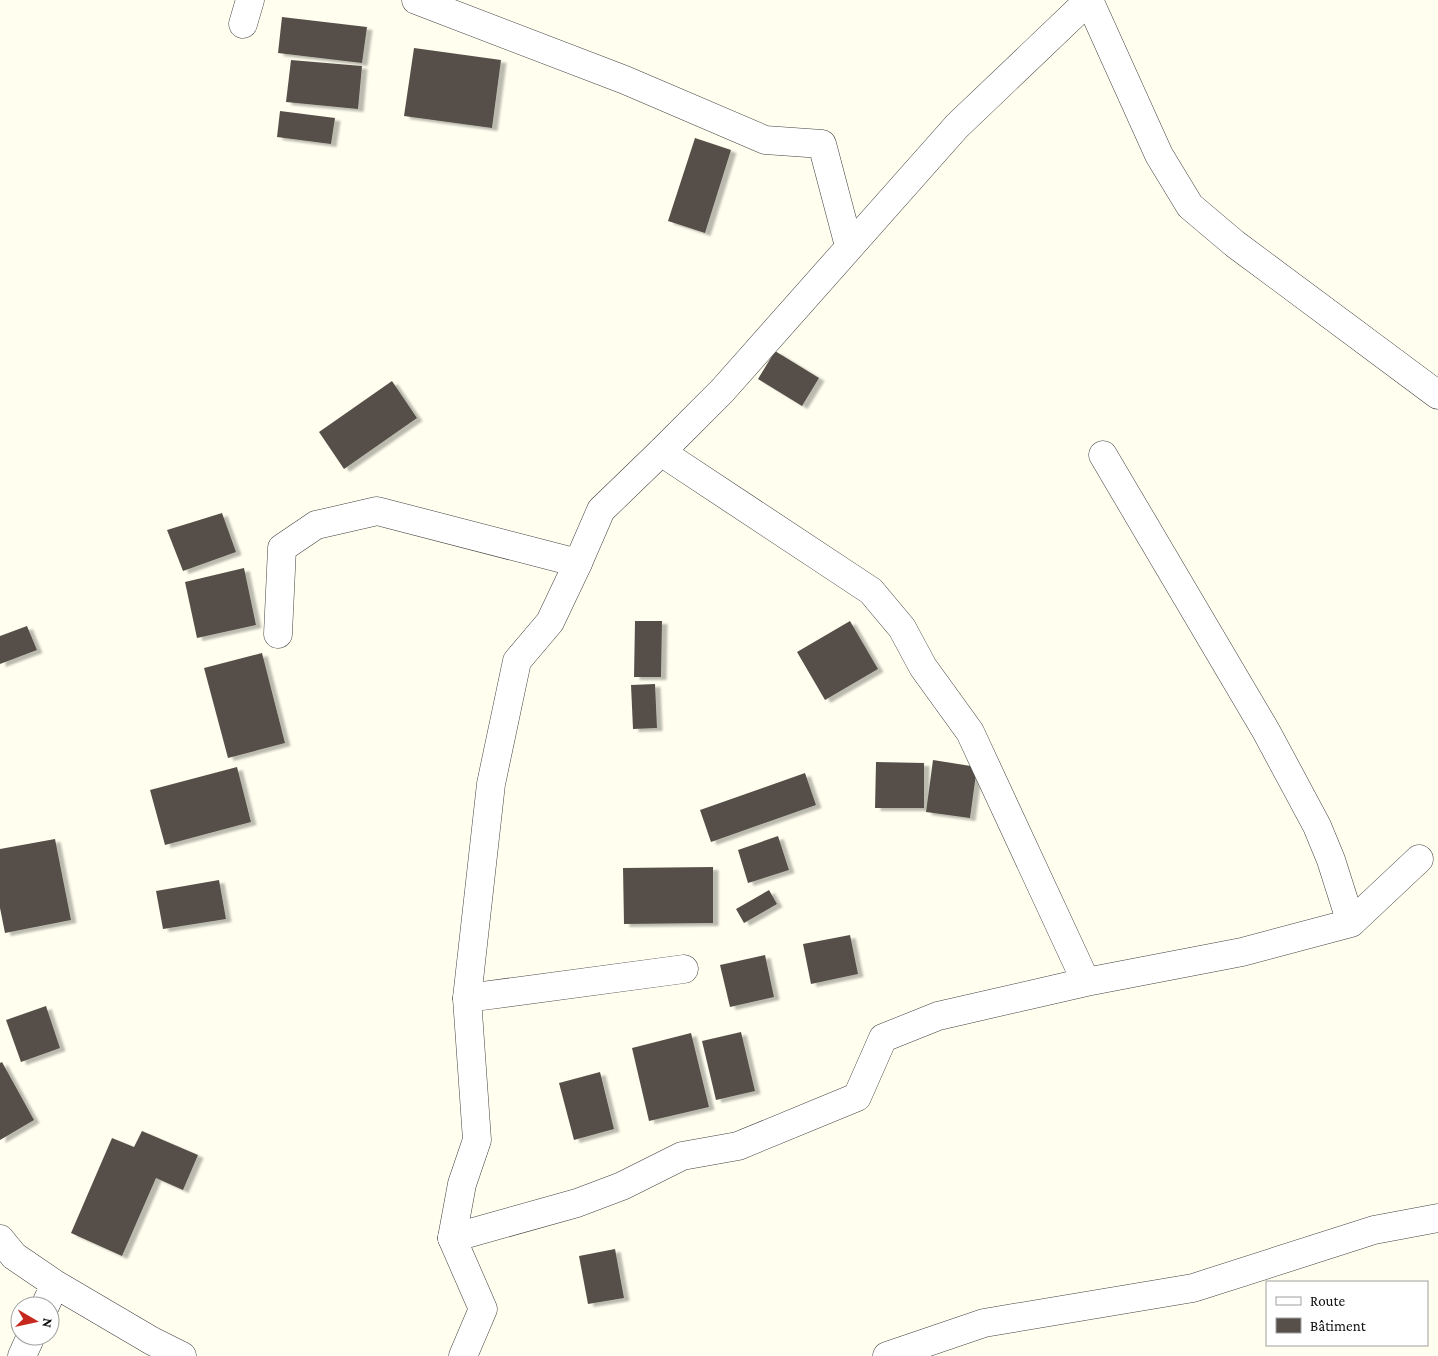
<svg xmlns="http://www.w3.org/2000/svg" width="1438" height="1356" font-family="'Crimson Pro',serif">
	<defs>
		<filter id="shadow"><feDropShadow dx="5.5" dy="3" stdDeviation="1" flood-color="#0004"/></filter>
	</defs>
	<rect width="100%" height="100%" fill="#fffeef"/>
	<!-- building -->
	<path fill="#57504a" filter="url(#shadow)" d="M282,17l85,10 -5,36 -84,-10z
		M414,48l87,12 -9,68 -88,-12z
		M291,60l71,6 -4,43 -72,-7z
		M280,111l55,7 -4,26 -54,-7z
		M695,138l36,12 -26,83 -37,-12z
		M775,351l44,27 -17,28 -44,-27z
		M392,381l25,37 -73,51 -25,-37z
		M222,513l14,39 -53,19 -16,-41z
		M244,568l12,57 -59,13 -12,-56z
		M635,621h27l-1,56h-27z
		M850,621l28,48 -53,31 -28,-48z
		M27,626l10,24 -37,14v-28z
		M262,653l23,90 -57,15 -24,-90z
		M655,684l2,44 -24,1 -2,-44z
		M933,760l44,7 -7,51 -44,-6z
		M876,762l48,1v45h-49z
		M237,767l14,55 -86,23 -15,-55z
		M805,773l11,32 -105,37 -11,-32z
		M778,836l11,34 -41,13 -10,-33z
		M55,839l16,81 -66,13 -5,-25v-59z
		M713,867v56l-89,1 -1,-56z
		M219,880l7,39 -63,10 -7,-38z
		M769,890l8,14 -33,19 -8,-14z
		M850,935l8,39 -47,10 -8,-40z
		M765,955l9,42 -44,10 -10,-42z
		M46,1006l14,42 -39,14 -15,-42z
		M741,1032l14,59 -39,9 -14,-59z
		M691,1033l18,74 -60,14 -17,-73z
		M2,1062l32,58 -34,20v-77z
		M600,1072l14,57 -40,11 -15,-57z
		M142,1131l56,24 -15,35 -27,-12 -34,78 -51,-23 41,-95 22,9z
		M615,1249l9,49 -36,6 -9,-48z"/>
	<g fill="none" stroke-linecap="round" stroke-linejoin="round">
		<!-- minor casing -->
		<g stroke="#414141" stroke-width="29">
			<path id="minor" d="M416,0l209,80 140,60 57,4 27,102
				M1089,0l70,155 31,51 45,38 203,151
				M243,24l7,-24
				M661,452l210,139 31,37 21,39 47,65 116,250
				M1103,455l163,276 51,95 14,34 20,63
				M278,634l4,-86 34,-23 61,-14 201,52
				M467,998l217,-29
				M452,1238l125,-35 45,-17 60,-30 56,-10 119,-49 26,-59 55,-22 148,-34 156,-30 109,-29 68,-64
				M0,1239l14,17 41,28 97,57 30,15
				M45,1306l10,-22
				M22,1356l9,-20
				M887,1356l97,-33 209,-35 181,-58 64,-12"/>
		</g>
		<!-- tertiary casing -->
		<g stroke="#414141" stroke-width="29">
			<path id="tertiary" d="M463,1356l20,-47 -31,-71 10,-54 15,-44 -10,-142 24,-214 26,-123 33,-39 28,-59 23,-53 60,-58 61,-61 235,-265 132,-126"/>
		</g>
		<!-- minor -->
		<use href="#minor" stroke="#fff" stroke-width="28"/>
		<!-- tertiary -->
		<use href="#tertiary" stroke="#fff" stroke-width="28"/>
	</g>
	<!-- legend -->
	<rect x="1266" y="1281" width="162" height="65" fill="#ffffff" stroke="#9f9f9f"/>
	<rect x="1276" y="1297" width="25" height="8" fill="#ffffff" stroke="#9f9f9f"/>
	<text x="1310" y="1306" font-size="15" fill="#0e0e0e">Route</text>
	<rect x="1276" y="1318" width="25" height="15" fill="#57504a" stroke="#9f9f9f"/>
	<text x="1310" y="1331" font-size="15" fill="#0e0e0e">Bâtiment</text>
	<!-- north arrow -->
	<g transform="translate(35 1321) rotate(99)"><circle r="24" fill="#ffffff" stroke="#9f9f9f"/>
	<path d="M0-4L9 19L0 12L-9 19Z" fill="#c7281d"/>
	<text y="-8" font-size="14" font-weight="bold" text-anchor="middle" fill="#0e0e0e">N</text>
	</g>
</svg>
